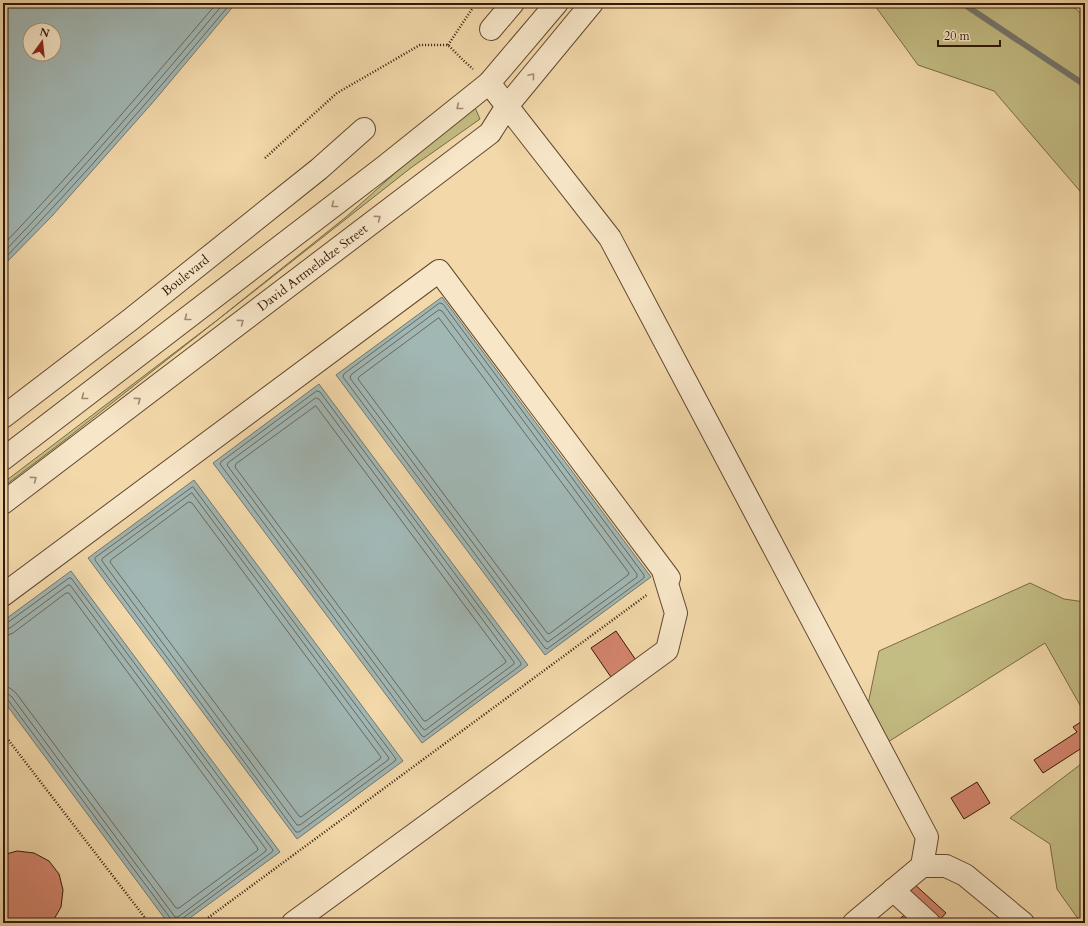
<svg xmlns="http://www.w3.org/2000/svg" width="1088" height="926" font-family="Cardo,serif">
	<rect width="100%" height="100%" fill="#f3d9aa"/>
	<filter id="stains"><feTurbulence type="fractalNoise" baseFrequency=".005" numOctaves="4"/><feColorMatrix values="0 0 0 0 .2 0 0 0 0 .09 0 0 0 0 .02 0 0 0 .5 -.17"/></filter>
	<radialGradient id="worn" r=".72"><stop offset=".6" stop-color="#630" stop-opacity="0"/><stop offset="1" stop-color="#630" stop-opacity=".3"/></radialGradient>
	<!-- green -->
	<path fill="#c3bc83" stroke="#7b6a46" d="M873,3h196l16,14v180l-91,-106 -76,-26z
		M473,103l7,16 -68,48 -342,269 -67,51v-4l213,-162 130,-104z
		M1030,583l34,16 21,3v112l-40,-71 -165,104 -15,-28 14,-68z
		M1085,761v162h-4l-24,-34 -7,-45 -40,-26z"/>
	<!-- water -->
	<path fill="#a1b7b4" stroke="#75776f" fill-rule="evenodd" d="M3,3h233l-82,98 -102,115 -49,50zM30,30h24v24h-24z
		M442,297l209,280 -106,78 -209,-280z
		M319,384l209,281 -106,78 -209,-280z
		M194,480l209,281 -106,78 -209,-281z
		M71,571l209,281 -97,71h-15l-165,-223v-79z"/>
	<g fill="none" stroke-linecap="round" stroke-linejoin="round">
		<!-- shore -->
		<path stroke="#6a685e" stroke-width="1" d="M3,245c75,-78 144,-160 214,-242
			M3,253c77,-80 150,-165 221,-250
			M3,260c80,-82 154,-169 228,-257
			M440,303l3,1 201,271v3l-97,71 -2,-1 -202,-271 1,-3z
			M439,310l3,1 195,263v3l-89,65 -2,-1 -196,-263 1,-3z
			M439,318l190,255 -1,2 -79,59 -2,-1 -189,-254 1,-2z
			M317,391l3,1 201,271v2l-97,72 -2,-1 -202,-272 1,-2z
			M316,398l3,1 195,263v2l-89,66 -2,-1 -196,-264 1,-2z
			M316,406l190,255 -1,2 -79,58h-2l-189,-254 1,-3z
			M193,487l203,272 -1,2 -96,71h-3l-201,-272v-2z
			M192,493l197,265 -1,2 -88,65h-3l-195,-264v-2z
			M189,502l3,1 189,254 -1,2 -79,58 -2,-1 -189,-254 1,-2z
			M3,624l4,-1 62,-45h2l202,272 -1,2 -89,66 -1,5
			M3,629l7,-1 58,-43h2l196,264v2l-88,66h-3l-163,-220 -4,-3 -5,-1
			M3,635h5l5,-2 53,-40h3l188,254 1,3 -79,58h-3l-160,-215 -6,-5 -7,-1
			M3,698h3l2,2 163,219v4"/>
		<!-- stream -->
		<path stroke="#75776f" stroke-width="6" d="M962,3l123,82"/>
	</g>
	<!-- building -->
	<path fill="#d4856e" stroke="#331808" d="M616,631l24,35 -25,17 -24,-35z
		M1084,720l1,26 -42,27 -9,-13 43,-28 -4,-5z
		M977,782l13,21 -26,16 -13,-21z
		M17,851l17,2 15,8 10,13 4,16 -2,17 -8,14 -2,2h-48v-68z
		M912,882l34,31 -9,10 -35,-29z
		M910,910l8,13h-23z"/>
	<g fill="none" stroke-linecap="round" stroke-linejoin="round">
		<!-- minor casing -->
		<g stroke="#634830" stroke-width="24">
			<g id="minor">
				<path d="M491,29l22,-26"/>
				<path d="M489,83l121,155 317,599 -5,29 -68,57"/>
				<path id="s1" d="M3,417l127,-97 189,-151 45,-40"/>
				<path d="M3,459l381,-292 105,-84 68,-80"/>
				<path id="s2" d="M3,503l487,-370 17,-27 85,-103"/>
				<path d="M3,595l436,-324 230,307 -5,-4 12,39 -9,37 -374,273"/>
				<path d="M922,866h24l19,9 58,48"/>
				<path d="M893,890l35,32 1,1"/>
			</g>
		</g>
		<!-- path -->
		<path stroke="#331808" stroke-width="2.5" stroke-dasharray="1 2" stroke-linecap="butt" d="M448,45l28,-42
			M265,158l72,-65 83,-48h28l15,15 10,9
			M3,733l146,190
			M201,923l447,-329"/>
		<!-- minor -->
		<use href="#minor" stroke="#f7e6c8" stroke-width="22"/>
	</g>
	<!-- one-way arrows -->
	<defs><path id="oneway-chevron" d="M-2-3.5L2.5 0L-2 3.5" fill="none" stroke-width="1.6" stroke-linecap="round" stroke-linejoin="round"/></defs>
	<g stroke="#9f8972">
		<use href="#oneway-chevron" transform="translate(532 76) rotate(-50)"/>
		<use href="#oneway-chevron" transform="translate(459 107) rotate(141)"/>
		<use href="#oneway-chevron" transform="translate(334 205) rotate(142)"/>
		<use href="#oneway-chevron" transform="translate(378 218) rotate(-37)"/>
		<use href="#oneway-chevron" transform="translate(187 318) rotate(142)"/>
		<use href="#oneway-chevron" transform="translate(241 322) rotate(-37)"/>
		<use href="#oneway-chevron" transform="translate(84 397) rotate(142)"/>
		<use href="#oneway-chevron" transform="translate(138 400) rotate(-37)"/>
		<use href="#oneway-chevron" transform="translate(34 479) rotate(-37)"/>
	</g>
	<g text-anchor="middle" dominant-baseline="central" stroke-width="3" stroke-linejoin="round" paint-order="stroke">
		<!-- street labels -->
		<g font-size="13" fill="#331808" stroke="#f7e6c8">
			<text stroke="none"><textPath href="#s2" startOffset="389">David Artmeladze Street</textPath></text>
			<text stroke="none"><textPath href="#s1" startOffset="231">Boulevard</textPath></text>
		</g>
	</g>
	<!-- margin -->
	<rect width="1088" height="926" fill="none" stroke="#f3d9aa" stroke-width="16"/>
	<rect x="4" y="4" width="1080" height="918" fill="none" stroke="#331808" stroke-width="2"/>
	<rect x="8" y="8" width="1072" height="910" fill="none" stroke="#331808"/>
	<!-- north arrow -->
	<g transform="translate(42 42) rotate(15)"><circle r="19" fill="#f7e6c8" stroke="#a9947b"/>
	<path d="M0-3L7 15L0 10L-7 15Z" fill="#8f2418"/>
	<text y="-6" font-size="11" font-weight="bold" text-anchor="middle" fill="#331808">N</text>
	</g>
	<!-- scale -->
	<path d="M938 40v6h62v-6" fill="none" stroke="#331808" stroke-width="2"/>
	<text x="944" y="40" font-size="12" fill="#331808" stroke="#f7e6c8" stroke-width="3" paint-order="stroke">20 m</text>
	<rect width="100%" height="100%" filter="url(#stains)"/>
	<rect width="100%" height="100%" fill="url(#worn)"/>
</svg>
